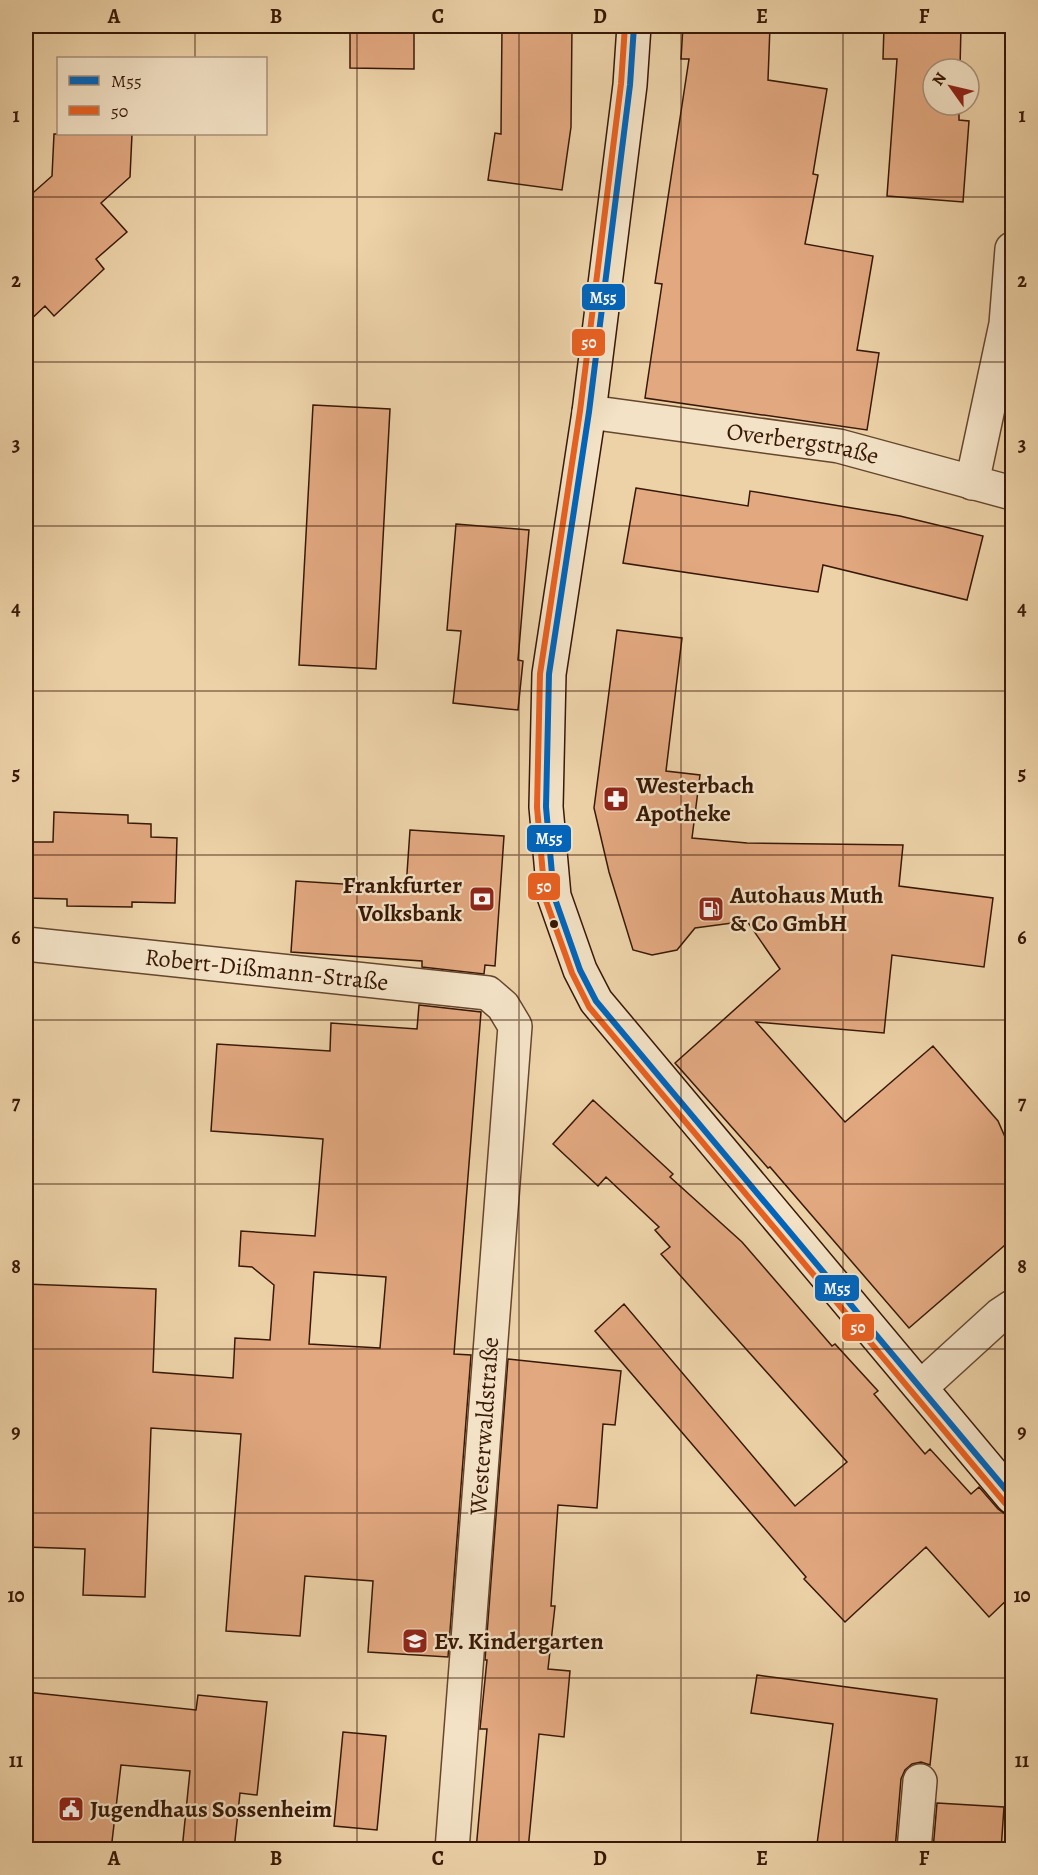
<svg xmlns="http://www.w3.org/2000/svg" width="1038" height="1875" font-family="Alegreya,serif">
	<rect width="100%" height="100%" fill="#edd2a8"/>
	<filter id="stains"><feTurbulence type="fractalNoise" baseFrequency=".00333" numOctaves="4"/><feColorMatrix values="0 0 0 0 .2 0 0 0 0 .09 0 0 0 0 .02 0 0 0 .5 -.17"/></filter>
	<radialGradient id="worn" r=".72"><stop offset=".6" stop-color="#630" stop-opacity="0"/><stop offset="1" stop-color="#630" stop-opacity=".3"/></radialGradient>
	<!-- building -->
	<path fill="#e2a880" stroke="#381806" stroke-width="1.5" fill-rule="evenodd" d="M350,26h64v43l-64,-1z
		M502,26h70l-1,101 -9,63 -74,-10 7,-47 6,1z
		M683,26h87l-2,54 59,9 -14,85 5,1 -13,69 68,12 -16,94 22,3 -12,77 -222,-32 17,-114 -7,-1 34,-224h-8z
		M884,26h77l-1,43h-27v36h26v15l10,1 -6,81 -76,-6 10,-137h-14z
		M54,134h78l-2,43 -29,26 26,29 -31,27 8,10 -50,47 -9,-10 -19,18v-125l26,-23z
		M313,405l77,4 -14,260 -77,-4z
		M636,488l112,18 2,-15 150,25 83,20 -16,64 -144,-35 -5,27 -195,-29z
		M456,524l73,6 -11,130 5,1 -5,49 -65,-7 8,-72 -14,-1z
		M617,630l65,8 -16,133 34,4 -8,63 55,5 156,2 -4,41 94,12 -9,69 -92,-12 -8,78 -128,-11 89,100 88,-76 65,75 14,32v86l-103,89 -139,-161 -2,1 -93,-105 105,-94 -33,-48 -52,7 -18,22 -25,5 -19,-5 -24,-78 -15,-64z
		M54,812l74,3v8l23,1v13l26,1 -2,65 -43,-1v5l-65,-1v-7l-41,-1v-56h27z
		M410,830l94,6 -9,130 -10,-1 -1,9 -62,-7v-6l-131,-9 5,-71 110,7z
		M419,1005l62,7 -27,342 17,1 -23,302 -80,-5 5,-71 -68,-5 -5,60 -74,-5 15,-197 -90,-6 -6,169 -62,-2 2,-46 -59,-2v-263l130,5 -3,83 80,6 2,-40 35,2 4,-55 -22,-18 -13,-1 2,-35 74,5 8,-97 -112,-8 6,-87 113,7 1,-28 86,6zM314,1272l72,5 -6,71 -71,-4z
		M593,1100l80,74 -3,3 72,65 90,104 3,-2 43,47 -4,3 51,60 5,-5 41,45 8,-7 19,22 7,5 7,1v80l-23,22 -63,-70 -81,75 -41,-43 2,-2 -211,-246 29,-27 171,202 52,-44 -186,-208 9,-7 -15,-17 4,-3 -53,-50 -8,9 -45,-42z
		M508,1359l113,12 -6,54 -12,-1 -6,84 -39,-3 -7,101h4l-7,63 22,2 -6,66 -25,-3 -11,116h-52l11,-121h-7l7,-69h-2z
		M757,1675l180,24 -7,66 -9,-3 -9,2 -7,6 -4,9 -6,71h-68l1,-5 -11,-1 16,-120 -82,-11z
		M26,1692l170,18 2,-15 69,7 -10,93 -17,-2 -6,57h-52l8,-79 -69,-6 -10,85h-85z
		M343,1732l43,4 -9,94 -43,-4z
		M937,1803l67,4 -3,43h-68z"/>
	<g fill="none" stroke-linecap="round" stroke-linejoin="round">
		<!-- minor casing -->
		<g stroke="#65462e" stroke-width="36">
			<g id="minor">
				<path id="s1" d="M589,412l250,34 173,47"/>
				<path d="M972,483l34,-159 6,-75"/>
				<path id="s2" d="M26,944l462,49 15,13 12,20 -63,824"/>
				<path d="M921,1387l79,-72 12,-8"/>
				<path d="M914,1850l6,-69"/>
			</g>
		</g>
		<!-- secondary casing -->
		<g stroke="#381806" stroke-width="36">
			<path id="secondary" d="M634,26l-4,59 -41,327 -40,262 -3,133 8,89 26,74 16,31 416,496"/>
		</g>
		<!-- minor -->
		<use href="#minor" stroke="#f3e2c6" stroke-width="33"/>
		<!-- secondary -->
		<use href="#secondary" stroke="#f3e2c6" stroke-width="33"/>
		<!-- bus-1 casing -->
		<g stroke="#f3e2c6" stroke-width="10">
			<path id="bus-1" d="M634,26l-4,59 -41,327 -40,262 -3,133 8,89 26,74 16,31 416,496"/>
		</g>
		<!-- bus-2 casing -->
		<g stroke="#f3e2c6" stroke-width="10">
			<path id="bus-2" d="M625,26l-4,58 -41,327 -40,263 -3,133 8,91 27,75 17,34 416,496"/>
		</g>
		<!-- bus-1 -->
		<use href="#bus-1" stroke="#0065bd" stroke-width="6"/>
		<!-- bus-2 -->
		<use href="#bus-2" stroke="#e96121" stroke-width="6"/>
	</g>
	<!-- grid -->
	<path fill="none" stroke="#381806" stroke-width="1.5" stroke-opacity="0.55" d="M195,26v32M357,26v1824M519,26v1824M681,26v1824M843,26v1824M195,134v1716M26,197h986M26,362h986M26,526h986M26,691h986M26,855h986M26,1020h986M26,1184h986M26,1349h986M26,1513h986M26,1678h986"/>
	<!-- icons -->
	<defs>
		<g id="pharmacy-square" transform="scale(1.35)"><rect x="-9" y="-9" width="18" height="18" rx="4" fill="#8f2418" stroke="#f3e2c6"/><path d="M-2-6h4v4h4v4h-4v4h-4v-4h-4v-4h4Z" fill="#fff"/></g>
		<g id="bank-square" transform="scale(1.35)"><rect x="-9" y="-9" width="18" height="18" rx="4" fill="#8f2418" stroke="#f3e2c6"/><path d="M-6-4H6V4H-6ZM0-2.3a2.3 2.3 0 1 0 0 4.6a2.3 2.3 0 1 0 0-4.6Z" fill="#fff"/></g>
		<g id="fuel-square" transform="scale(1.35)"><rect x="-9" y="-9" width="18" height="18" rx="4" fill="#8f2418" stroke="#f3e2c6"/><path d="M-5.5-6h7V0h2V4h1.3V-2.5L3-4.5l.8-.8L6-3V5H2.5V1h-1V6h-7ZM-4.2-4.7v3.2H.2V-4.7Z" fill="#fff"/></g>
		<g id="school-square" transform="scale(1.35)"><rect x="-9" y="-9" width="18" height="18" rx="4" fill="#8f2418" stroke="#f3e2c6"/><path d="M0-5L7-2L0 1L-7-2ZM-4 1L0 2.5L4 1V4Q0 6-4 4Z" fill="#fff"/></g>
		<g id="civic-square" transform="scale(1.35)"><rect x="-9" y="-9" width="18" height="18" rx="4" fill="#8f2418" stroke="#f3e2c6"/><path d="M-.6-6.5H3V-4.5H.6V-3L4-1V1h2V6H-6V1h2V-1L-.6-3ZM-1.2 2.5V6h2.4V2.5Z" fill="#fff"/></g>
	</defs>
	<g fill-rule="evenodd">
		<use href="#pharmacy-square" x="616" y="799"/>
		<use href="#bank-square" x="482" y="899"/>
		<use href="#fuel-square" x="711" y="909"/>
		<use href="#school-square" x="415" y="1641"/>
		<use href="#civic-square" x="71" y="1809"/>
	</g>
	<!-- markers -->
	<circle fill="#381806" stroke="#f3e2c6" stroke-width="2" cx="554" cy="924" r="5"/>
	<g text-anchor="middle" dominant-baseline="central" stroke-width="4.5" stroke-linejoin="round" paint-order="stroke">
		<!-- street labels -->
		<g font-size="24" fill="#381806" stroke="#f3e2c6">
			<text stroke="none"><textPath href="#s1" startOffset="216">Overbergstraße</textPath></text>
			<text stroke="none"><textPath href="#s2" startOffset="242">Robert-Dißmann-Straße</textPath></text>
			<text transform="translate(484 1426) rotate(-86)">Westerwaldstraße</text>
		</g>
		<!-- poi labels -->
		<g font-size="24" font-weight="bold" fill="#381806" stroke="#f3e2c6" text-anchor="start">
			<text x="636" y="785">Westerbach<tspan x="636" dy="28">Apotheke</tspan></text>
			<text x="462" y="885" text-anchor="end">Frankfurter<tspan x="462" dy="28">Volksbank</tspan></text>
			<text x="730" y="895">Autohaus Muth<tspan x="730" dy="28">&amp; Co GmbH</tspan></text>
			<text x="434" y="1641">Ev. Kindergarten</text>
			<text x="90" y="1809">Jugendhaus Sossenheim</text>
		</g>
	</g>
	<g stroke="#f3e2c6" stroke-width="2">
		<rect x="581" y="283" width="45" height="28" rx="6" fill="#0065bd"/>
		<rect x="571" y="328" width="35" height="29" rx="6" fill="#e96121"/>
		<rect x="526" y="824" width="46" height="29" rx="6" fill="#0065bd"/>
		<rect x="527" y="872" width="34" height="29" rx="6" fill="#e96121"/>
		<rect x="814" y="1274" width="46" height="28" rx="6" fill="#0065bd"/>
		<rect x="841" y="1313" width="34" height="29" rx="6" fill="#e96121"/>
	</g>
	<g font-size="16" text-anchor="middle" font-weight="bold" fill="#fff">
		<text x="603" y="303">M55</text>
		<text x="589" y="348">50</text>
		<text x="549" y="844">M55</text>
		<text x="544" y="892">50</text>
		<text x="837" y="1294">M55</text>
		<text x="858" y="1333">50</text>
	</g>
	<!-- margin -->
	<rect width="1038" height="1875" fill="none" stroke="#edd2a8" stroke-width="66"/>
	<!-- legend -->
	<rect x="57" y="57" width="210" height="78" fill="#f3e2c6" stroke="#a89179" stroke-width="1.5"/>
	<rect x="69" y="76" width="30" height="9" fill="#0065bd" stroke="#a89179" stroke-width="1.5"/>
	<text x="111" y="87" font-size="18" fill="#381806">M55</text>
	<rect x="69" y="106" width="30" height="9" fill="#e96121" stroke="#a89179" stroke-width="1.5"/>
	<text x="111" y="117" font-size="18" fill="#381806">50</text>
	<!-- north arrow -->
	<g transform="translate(951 87) rotate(304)"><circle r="28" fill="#f3e2c6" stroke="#a89179" stroke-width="1.5"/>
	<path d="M0-4.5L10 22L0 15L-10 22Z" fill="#8f2418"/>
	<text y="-9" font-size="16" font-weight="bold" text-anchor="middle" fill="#381806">N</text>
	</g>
	<rect x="33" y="33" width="972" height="1809" fill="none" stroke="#381806" stroke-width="2"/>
	<g font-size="20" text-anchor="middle" font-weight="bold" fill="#381806">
		<text x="114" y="23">A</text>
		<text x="276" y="23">B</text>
		<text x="438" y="23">C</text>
		<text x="600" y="23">D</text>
		<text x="762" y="23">E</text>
		<text x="924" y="23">F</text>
		<text x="16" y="122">1</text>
		<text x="1022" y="122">1</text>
		<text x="16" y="287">2</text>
		<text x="1022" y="287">2</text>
		<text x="16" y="451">3</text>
		<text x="1022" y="451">3</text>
		<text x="16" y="615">4</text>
		<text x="1022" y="615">4</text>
		<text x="16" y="780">5</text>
		<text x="1022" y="780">5</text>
		<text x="16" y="944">6</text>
		<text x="1022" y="944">6</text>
		<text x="16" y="1109">7</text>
		<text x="1022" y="1109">7</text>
		<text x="16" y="1273">8</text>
		<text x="1022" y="1273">8</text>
		<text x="16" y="1438">9</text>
		<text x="1022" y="1438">9</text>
		<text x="16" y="1602">10</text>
		<text x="1022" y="1602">10</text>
		<text x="16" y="1767">11</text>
		<text x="1022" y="1767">11</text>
		<text x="114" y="1865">A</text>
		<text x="276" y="1865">B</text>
		<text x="438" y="1865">C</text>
		<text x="600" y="1865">D</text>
		<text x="762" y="1865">E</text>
		<text x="924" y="1865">F</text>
	</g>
	<rect width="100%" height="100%" filter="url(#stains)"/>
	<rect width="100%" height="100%" fill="url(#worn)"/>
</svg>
